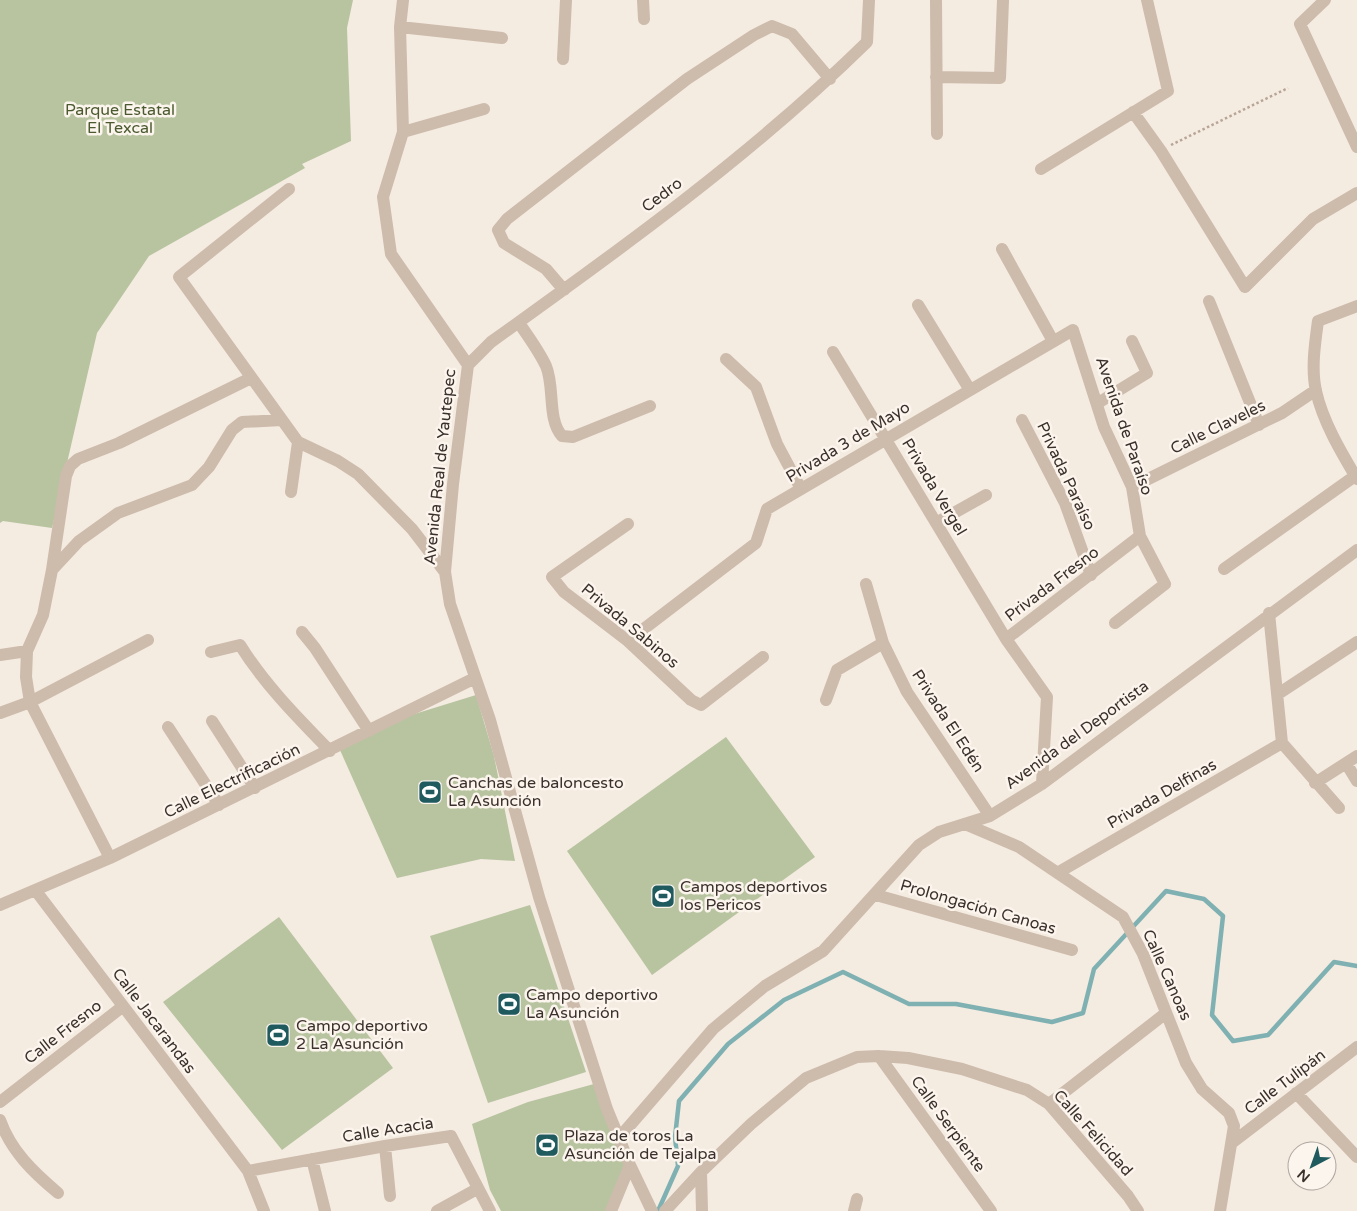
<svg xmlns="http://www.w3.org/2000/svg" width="1357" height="1211" font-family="'Varela Round',sans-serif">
	<rect width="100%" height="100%" fill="#f4ebe1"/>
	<!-- green -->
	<path fill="#b8c4a0" d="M0,0h353l-6,28 4,113 -49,23 3,4 -156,88 -52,77 -45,195 -49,-7 -3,2z
		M476,695l18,61 21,105 -34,-2 -84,19 -57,-128 68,-34z
		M726,737l89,120 -163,118 -85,-124z
		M530,905l56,167 -98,31 -58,-167z
		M279,917l114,151 -111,82 -119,-148z
		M594,1084l31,82 -18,45h-106l-11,-21 -18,-66 56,-22z"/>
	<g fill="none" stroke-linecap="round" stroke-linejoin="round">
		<!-- stream -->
		<path stroke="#7fb0b2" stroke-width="4.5" d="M658,1211l20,-45 -3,-29 4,-36 49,-57 56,-44 59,-28 66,32h47l96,18 31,-9 11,-44 72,-78 38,8 19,17 -11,99 21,26 35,-6 66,-73 23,4"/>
		<!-- path -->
		<path stroke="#b9a596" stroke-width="2.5" stroke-dasharray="2.5 2.5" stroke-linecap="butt" d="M1171,145l117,-57"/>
		<!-- minor -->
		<path stroke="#cdbbac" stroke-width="12" d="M403,0l-3,27 3,105 -20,65 8,57 77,111 -15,119 -8,88 5,32 40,116 49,177 68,212 23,56 22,46
			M643,0l1,19
			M936,0l1,134
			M1325,0l-25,24 57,123
			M400,27l102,11
			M563,59l3,-59
			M936,77l64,1 3,-78
			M1133,112l28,39 84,136 68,-68 44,-26
			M403,132l81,-23
			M1041,169l127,-78 -21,-91
			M289,189l-110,88 119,165 40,19 20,13 54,55 33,43
			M1002,249l51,92
			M564,290l-18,-21 -42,-26 -6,-13 9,-11 180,-140 67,-44 18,-9 20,8 38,45
			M1209,301l50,124
			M918,305l52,85
			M1357,306l-39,15c-3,22 -7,48 -2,70 7,31 25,61 41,88
			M519,323c9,13 20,28 27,43 9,21 1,53 16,70l11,1 77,-31
			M833,352l173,287 41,58 -5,87
			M726,359l30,28 21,57 24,45
			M468,365l23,-23c130,-93 262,-188 376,-300l2,-42
			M1098,403l49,-30 -15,-32
			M1022,420l43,83 26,72
			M1132,487l150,-74 34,-23
			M291,492l7,-50
			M936,523l50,-28
			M628,524l-76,53 12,15 64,49 63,59 10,5 62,-48
			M1224,569l131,-93
			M52,570l14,-94 4,-10 8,-7 41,-16 132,-65
			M866,584l17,59 24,49 83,124
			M1269,613l13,130 57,65
			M302,632l13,16 54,83
			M1006,639l134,-103
			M628,641l128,-98 11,-34 306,-179 31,97 28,60 8,49 25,48 -50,39
			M27,651l-1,26 4,25 80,156
			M211,652l29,-7c25,40 57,72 90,106
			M0,655l27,-4 16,-36 9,-45 27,-29 39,-28 74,-28 17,-18 23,-37 10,-8 40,-2
			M1278,694l79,-52
			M826,700l11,-30 46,-27
			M0,713l30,-11 118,-62
			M212,721l43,67
			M168,727l51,78
			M1346,763l11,18
			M1315,783l42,-27
			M965,824l54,23 104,70 20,37 43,109 16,26 27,24 5,13 -14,85
			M1059,872l223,-129
			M36,891l212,280 16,40
			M876,895l196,55
			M0,905l110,-47 365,-180
			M879,1056l112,155
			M1296,1093l61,64
			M0,1102l122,-95
			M1049,1104l117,-91
			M0,1120c11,31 33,52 58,73
			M619,1138l94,-109 52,-43 58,-35 96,-106 20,-13 51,-16 52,-32 315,-234
			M1233,1142l124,-95
			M385,1146l5,50
			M312,1159l13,52
			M248,1171l137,-25 66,-10 39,75
			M437,1211l40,-22
			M611,1211l19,-46
			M665,1211l36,-39
			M702,1211l-1,-39 50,-48 55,-46 51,-21 22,-1 29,2 54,11 65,21 22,14 79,92 10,15
			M854,1211l3,-12"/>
	</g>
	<!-- icons -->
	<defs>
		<g id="stadium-square" transform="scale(1.25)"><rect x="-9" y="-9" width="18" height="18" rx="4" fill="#1f5a5e" stroke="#fbf5ee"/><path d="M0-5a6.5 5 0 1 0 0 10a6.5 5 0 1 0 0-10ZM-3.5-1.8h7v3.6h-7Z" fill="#fff"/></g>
	</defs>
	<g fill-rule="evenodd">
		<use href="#stadium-square" x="430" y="792"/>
		<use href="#stadium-square" x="663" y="896"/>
		<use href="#stadium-square" x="509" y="1004"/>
		<use href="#stadium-square" x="278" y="1035"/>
		<use href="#stadium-square" x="547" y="1145"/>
	</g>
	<g text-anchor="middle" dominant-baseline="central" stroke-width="5" stroke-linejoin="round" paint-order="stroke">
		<!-- park labels -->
		<g font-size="16" fill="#4a5a2e" stroke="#fbf5ee">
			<text x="120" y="110">Parque Estatal<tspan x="120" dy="18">El Texcal</tspan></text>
		</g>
		<!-- street labels -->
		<g font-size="16" fill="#3b302b" stroke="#fbf5ee">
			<text transform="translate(662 195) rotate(-37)">Cedro</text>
			<text transform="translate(1124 426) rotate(71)">Avenida de Paraíso</text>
			<text transform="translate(1218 427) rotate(-26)">Calle Claveles</text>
			<text transform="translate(848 442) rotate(-31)">Privada 3 de Mayo</text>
			<text transform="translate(440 467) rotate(-84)">Avenida Real de Yautepec</text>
			<text transform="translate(1066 476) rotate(65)">Privada Paraíso</text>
			<text transform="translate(934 487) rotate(59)">Privada Vergel</text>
			<text transform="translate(1052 584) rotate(-37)">Privada Fresno</text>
			<text transform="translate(630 626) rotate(40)">Privada Sabinos</text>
			<text transform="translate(948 721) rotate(57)">Privada El Edén</text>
			<text transform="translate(1077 735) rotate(-36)">Avenida del Deportista</text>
			<text transform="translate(232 781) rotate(-26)">Calle Electrificación</text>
			<text transform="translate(1162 794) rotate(-30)">Privada Delfinas</text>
			<text transform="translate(978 907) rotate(16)">Prolongación Canoas</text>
			<text transform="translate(1167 975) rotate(66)">Calle Canoas</text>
			<text transform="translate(154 1021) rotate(53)">Calle Jacarandas</text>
			<text transform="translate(63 1032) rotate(-38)">Calle Fresno</text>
			<text transform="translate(1285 1082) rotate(-37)">Calle Tulipán</text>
			<text transform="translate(948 1124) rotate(54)">Calle Serpiente</text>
			<text transform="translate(388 1130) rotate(-9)">Calle Acacia</text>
			<text transform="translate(1093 1133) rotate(48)">Calle Felicidad</text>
		</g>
		<!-- poi labels -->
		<g font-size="16" fill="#3b302b" stroke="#fbf5ee" text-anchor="start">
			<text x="448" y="783">Canchas de baloncesto<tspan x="448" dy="18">La Asunción</tspan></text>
			<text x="680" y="887">Campos deportivos<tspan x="680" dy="18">los Pericos</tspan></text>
			<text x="526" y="995">Campo deportivo<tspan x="526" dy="18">La Asunción</tspan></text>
			<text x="296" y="1026">Campo deportivo<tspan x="296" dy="18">2 La Asunción</tspan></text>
			<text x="564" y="1136">Plaza de toros La<tspan x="564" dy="18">Asunción de Tejalpa</tspan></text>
		</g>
	</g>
	<!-- north arrow -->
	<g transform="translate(1312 1166) rotate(221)"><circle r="24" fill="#fbf5ee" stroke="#aea6a0"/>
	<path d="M0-4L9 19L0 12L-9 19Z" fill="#1f5a5e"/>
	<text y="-8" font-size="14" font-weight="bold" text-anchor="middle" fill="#3b302b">N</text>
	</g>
</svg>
